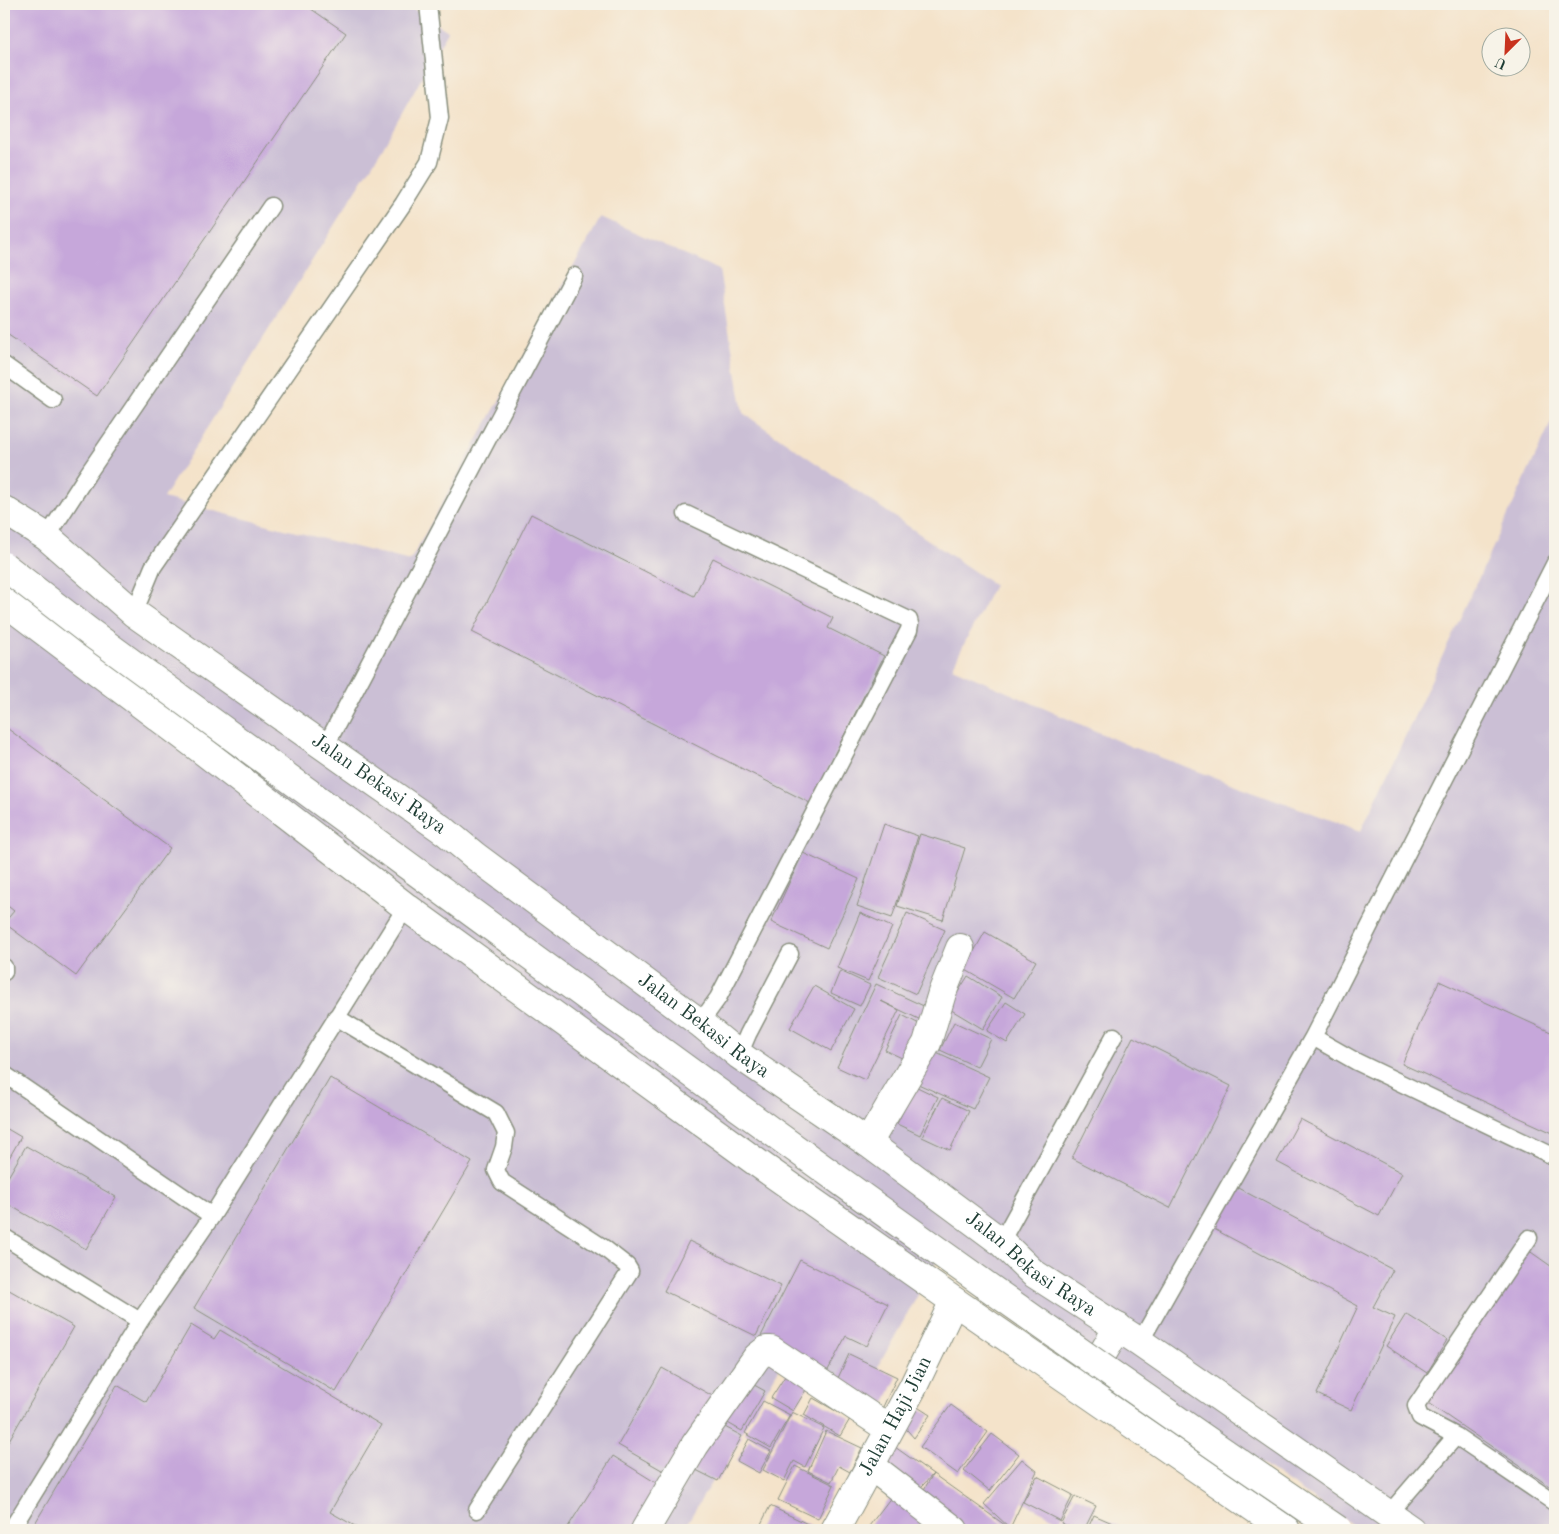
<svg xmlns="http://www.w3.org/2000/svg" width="1559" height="1534" font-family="'Old Standard TT',serif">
	<rect width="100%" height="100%" fill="#f7f3e8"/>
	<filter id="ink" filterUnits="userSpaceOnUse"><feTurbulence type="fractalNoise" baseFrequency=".02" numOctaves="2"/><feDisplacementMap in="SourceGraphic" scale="10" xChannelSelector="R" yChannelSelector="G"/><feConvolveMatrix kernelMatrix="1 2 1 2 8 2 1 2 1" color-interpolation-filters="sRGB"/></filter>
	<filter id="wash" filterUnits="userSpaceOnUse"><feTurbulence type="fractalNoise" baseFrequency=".0096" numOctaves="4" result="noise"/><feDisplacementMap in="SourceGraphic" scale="20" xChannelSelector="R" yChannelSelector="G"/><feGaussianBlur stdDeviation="1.12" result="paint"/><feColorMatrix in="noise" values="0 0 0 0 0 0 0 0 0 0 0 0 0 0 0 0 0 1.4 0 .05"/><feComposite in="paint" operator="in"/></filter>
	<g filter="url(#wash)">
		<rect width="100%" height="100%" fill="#f4e3ca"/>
		<!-- industrial -->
		<path fill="#cbbfd5" d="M4,4h402l42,27 -66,118 -219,349 247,63 191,-344 118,53 24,143 251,172 -42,83 180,79 229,84 194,-417v1116h-195l-417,-280 -87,156 -73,-44 -100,168h-679z"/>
		<g id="blocks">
			<!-- building -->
			<path fill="#c6a7da" d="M4,4h300l42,29 -249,363 -93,-64z
				M531,514l163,82 19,-38 120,60 -5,10 56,28 -74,147 -338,-171z
				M4,726l166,122 -94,128 -72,-53 10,-12 -10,-8z
				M884,824l34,12 -26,82 -35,-12z
				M920,834l45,14 -22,72 -46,-14z
				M803,853l56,26 -32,69 -56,-26z
				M860,913l32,14 -24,54 -31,-13z
				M907,913l38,17 -29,64 -38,-17z
				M985,932l51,29 -22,37 -50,-29z
				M840,971l30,14 -10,21 -29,-13z
				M968,976l34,21 -19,32 -35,-21z
				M1439,981l116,53v100l-153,-70z
				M876,984l52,24 -5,13 -42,-20 18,9 -34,70 -28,-13z
				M814,986l40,23 -23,42 -41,-23z
				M1006,1002l19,12 -18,29 -20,-12z
				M902,1015l19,10 -17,34 -19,-9z
				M954,1022l37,17 -14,28 -37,-17z
				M1133,1037l98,49 -61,122 -98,-50z
				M932,1051l57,26 -16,32 -57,-26z
				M330,1078l142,84 -136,230 -142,-84z
				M915,1086l23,11 -18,38 -23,-11z
				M942,1098l27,13 -19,39 -28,-13z
				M1300,1119l102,54 -23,43 -102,-54z
				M4,1127l17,10 -17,30z
				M26,1146l90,51 -30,52 -82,-47v-18z
				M1236,1187l157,83 -20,37 22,10 -44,93 -34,-16 41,-88 -144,-77z
				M689,1241l92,45 -25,50 -92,-45z
				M1528,1250l27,19v221l-130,-89z
				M800,1260l88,44 -21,42 -21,-10 -19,36 -67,-34z
				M4,1287l70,40 -70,122z
				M1406,1314l41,26 -20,33 -41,-27z
				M191,1325l23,14 6,-9 161,95 -51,87 32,18h-331l86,-145 29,17z
				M849,1354l48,23 -16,34 -48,-22z
				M791,1367l21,13 -19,31 -22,-13z
				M662,1368l56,31 -44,78 -56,-32z
				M747,1381l18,10 -23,40 -18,-10z
				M813,1398l37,21 -10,17 -36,-21z
				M763,1401l27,14 -19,33 -26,-15z
				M951,1405l37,27 -30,42 -38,-27z
				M916,1406l14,9 -16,23 -12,-14z
				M792,1412l32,16 -19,39 -11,-6 -10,20 -21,-11z
				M719,1424l23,12 -24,45 -24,-12z
				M826,1431l36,17 -12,24 -11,-6 -8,16 -23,-11z
				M992,1434l27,20 -29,37 -26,-21z
				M749,1439l22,12 -12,22 -22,-12z
				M888,1442l45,32 -19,21 -37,-29z
				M613,1456l53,33 -25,41h-75z
				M1022,1459l15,12 -27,57 -26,-24z
				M795,1466l39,19 -16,34 -40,-19z
				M933,1474l79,56h-49l-44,-32z
				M1037,1476l36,19 -13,26 -37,-19z
				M892,1496l47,34h-73z
				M1075,1496l21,10 -12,24h-8l-15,-7z
				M770,1506l44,21 -1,3h-55z
				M1094,1515l25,11 -1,4h-31z"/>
		</g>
	</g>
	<g filter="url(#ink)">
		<use href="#blocks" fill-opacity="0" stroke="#8a907f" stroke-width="1"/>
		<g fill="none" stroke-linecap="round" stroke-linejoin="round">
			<!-- lane casing -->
			<g stroke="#8a907f" stroke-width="19">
				<path id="lane" d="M4,365l49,35
					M686,514l223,106 1,4 -1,6 -191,368 -18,25
					M47,537l40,-62 184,-269
					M134,613l19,-46 250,-363 26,-42 11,-44 -12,-114
					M325,747l249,-471
					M4,967v5
					M336,1017l160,96 10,20 -2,14 -8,23 6,12 102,66 23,18 3,5 -153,239
					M1313,1037l242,-474
					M739,1055l9,-21 42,-80
					M4,1074l208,142
					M4,1237l136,84
					M1529,1238l-113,168 4,11 36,19 99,67
					M1000,1241l7,-10 107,-195
					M1140,1342l173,-305 44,25 198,95
					M1388,1515l68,-79
					M11,1530l129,-209 72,-105 194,-309"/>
			</g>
			<!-- street casing -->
			<g stroke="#8a907f" stroke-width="30">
				<g id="street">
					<path d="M868,1143l59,-100 15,-50 18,-45"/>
					<path d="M871,1466l83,64"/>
					<path d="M645,1530l50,-85 62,-88 9,-7h5l118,79"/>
					<path id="s1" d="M835,1530l78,-143 41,-86"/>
				</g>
			</g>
			<!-- highway casing -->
			<g stroke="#8a907f" stroke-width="30">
				<g id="highway">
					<path id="s2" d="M4,510l43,27 87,76 312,219 29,24 225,167 39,32 129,88 132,98 33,32 107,69 271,188"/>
					<path d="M4,601l194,146 208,160 353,257 195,137 332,229"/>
					<path d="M1085,1384l33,-57"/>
				</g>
			</g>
			<!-- lane -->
			<use href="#lane" stroke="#fff" stroke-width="16"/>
			<!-- street -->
			<use href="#street" stroke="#fff" stroke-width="28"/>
			<!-- highway -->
			<use href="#highway" stroke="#fff" stroke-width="28"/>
			<!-- highway-bridge casing -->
			<g stroke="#8a907f" stroke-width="30" stroke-linecap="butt">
				<path id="highway-bridge" d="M4,566l84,65c415,303 825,611 1250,899"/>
			</g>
			<!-- highway-bridge -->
			<use href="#highway-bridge" stroke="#fff" stroke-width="28"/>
		</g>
	</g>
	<g text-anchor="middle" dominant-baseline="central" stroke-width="4" stroke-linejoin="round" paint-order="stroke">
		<!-- street labels -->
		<g font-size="20" fill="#1f3d34" stroke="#f7f3e8">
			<text stroke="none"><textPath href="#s2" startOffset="465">Jalan Bekasi Raya</textPath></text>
			<text stroke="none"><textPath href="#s2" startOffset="870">Jalan Bekasi Raya</textPath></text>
			<text stroke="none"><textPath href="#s2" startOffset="1275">Jalan Bekasi Raya</textPath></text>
			<text stroke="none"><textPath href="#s1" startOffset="129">Jalan Haji Jian</textPath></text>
		</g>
	</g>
	<!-- margin -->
	<rect width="1559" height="1534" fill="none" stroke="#f7f3e8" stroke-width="20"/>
	<!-- north arrow -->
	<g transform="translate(1506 52) rotate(204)"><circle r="24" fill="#f7f3e8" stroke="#a1aaa0"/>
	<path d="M0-4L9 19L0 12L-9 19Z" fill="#c8321e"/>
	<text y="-8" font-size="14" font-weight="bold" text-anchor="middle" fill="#1f3d34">U</text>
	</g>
</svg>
